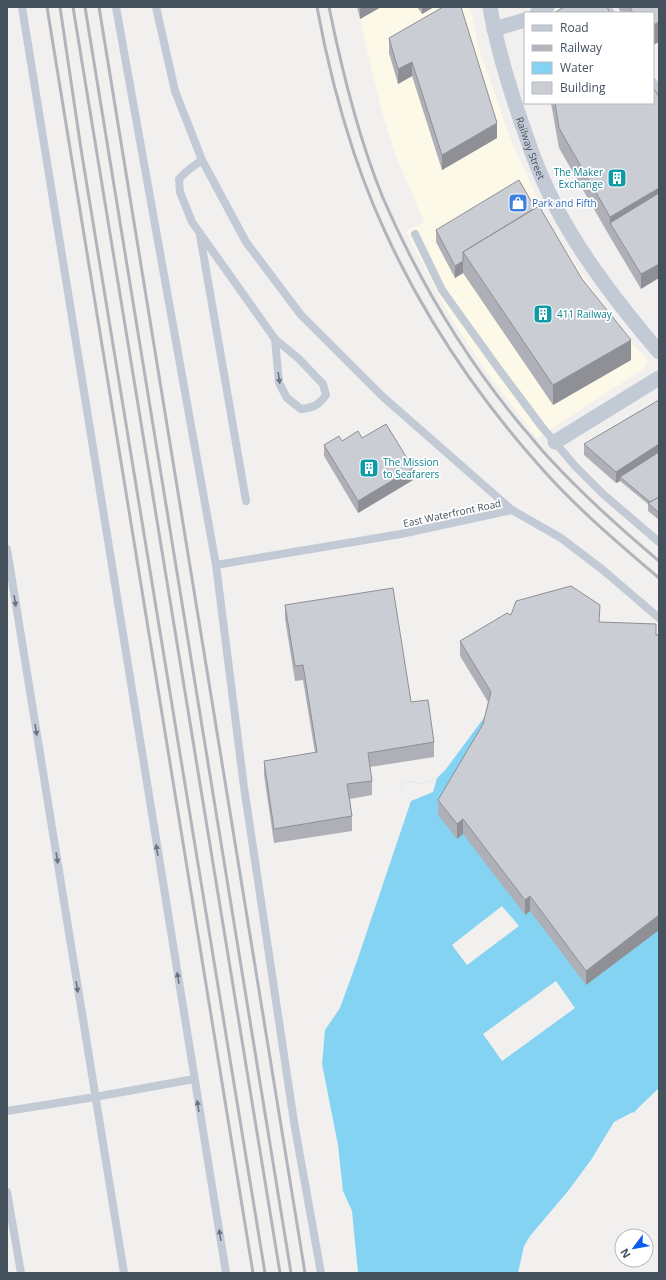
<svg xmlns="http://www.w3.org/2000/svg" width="666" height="1280" font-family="'Open Sans',sans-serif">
	<rect width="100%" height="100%" fill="#f2efef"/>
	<!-- commercial -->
	<path fill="#fdf9e8" d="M357,7h113l8,39 32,92 37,81 33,53 50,69 15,16 2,5 -4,7 -106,69 -51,-67 -38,-58 -42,-82 18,-9 -30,-71 -14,-46z"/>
	<!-- water -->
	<path fill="#85d3f2" d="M512,680l147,45v363l-22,21 -49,70 -57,64 -6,30h-183l-29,-224 88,-263 6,-5 13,3 17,-6 9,-9z"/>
	<!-- pier -->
	<path fill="#f2efef" d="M437,778l-4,14 -22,9 -54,160 -17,47 -15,22 -3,34 16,81 5,46 9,20 6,62h-18l-25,-166 -4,-58 4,-25 36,-107 39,-106 11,-25 6,-5 13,3z
		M502,906l17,20 -52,39 -15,-20z
		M556,981l19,27 -73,53 -19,-27z
		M633,1112l3,3 -46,65 -57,64 -6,23v6h-9l6,-27 6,-10 38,-45 23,-31 23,-38z"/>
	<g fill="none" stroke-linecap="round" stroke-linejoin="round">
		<!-- lane -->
		<path stroke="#c2cad5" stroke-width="8" d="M22,7l204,1266
			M116,7l100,558 28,222 50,335 27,151
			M156,7l19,84 27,69 44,82 55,73 81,81 130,114 49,28 42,32 56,48
			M607,7l4,6
			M653,82l6,10
			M202,160l-15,11 -8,8 1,13 12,30 83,117 23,19 25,26 3,11c-7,10 -13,13 -25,14l-14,-11 -8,-15 -4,-44
			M415,234l27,56 56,78 44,59 33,39 28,28 56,48
			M200,235l46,266
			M7,549l117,724
			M216,565l185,-31 111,-24
			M7,1111l88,-14 99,-18
			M7,1192l14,81"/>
		<!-- street -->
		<g stroke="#c2cad5" stroke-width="15">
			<path id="s1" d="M490,7c7,42 20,83 34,123 9,27 19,53 33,79 27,51 64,98 102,143"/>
			<path d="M537,13l10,-6"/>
			<path d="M494,29l31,-9"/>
			<path d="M555,442l104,-64"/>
		</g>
		<!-- rail -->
		<path stroke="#b1b4ba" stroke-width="3" d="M47,7l206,1266
			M60,7l21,142 184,1124
			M73,7l207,1266
			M85,7l206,1266
			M99,7l206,1266
			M317,7c9,49 21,98 37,146 39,117 107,226 190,318 35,39 75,73 115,107
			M329,7c13,64 29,130 54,191 36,83 83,162 141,231 9,10 17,21 26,30 34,37 71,70 109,102"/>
	</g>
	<!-- wall -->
	<path fill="#afb0b7" d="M357,7h24l-21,12z
		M417,7h17l-12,7z
		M618,7h41l-6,6h-32z
		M389,38l108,100 -55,32 -30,-94 -14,8 -9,-31z
		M551,103h102l-12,186 -31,-52 -51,-89z
		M535,208l47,71 49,81 -78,45 -90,-132 -8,5 -19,-36v-12z
		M659,400v120l-11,-9v-7l-28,-23 -4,2 -32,-28v-11z
		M362,438l51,42 -55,33 -34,-57v-11l18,-4z
		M285,605l126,97 23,40v15l-64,10 2,14v14l-22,4 2,17v15l-78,12 -10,-68v-14l51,-8 -12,-73 -8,1 -10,-62z
		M511,615l148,20v295l-73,55 -56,-74 -5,4 -62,-81 -6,5 -19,-24v-15l45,-76 5,-22 -28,-46v-15z"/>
	<!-- shaded-wall -->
	<path fill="#8e9095" d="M360,7h21l-21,12z
		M422,7h12l-12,7z
		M659,22v20l-6,3v-20z
		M412,62v14l-14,8v-15z
		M497,123v15l-55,32v-15z
		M659,188v20l-49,15v-6z
		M463,261v12l-8,5v-12z
		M659,264v14l-18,11v-15z
		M631,340v20l-78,45v-20z
		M659,444v11l-39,22v4l-4,2v-11z
		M413,468v12l-55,33v-12z
		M463,819v15l-6,5v-15z
		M530,896v15l-5,4v-15z
		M659,915v15l-73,55v-14z"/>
	<!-- building -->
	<path fill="#cbcdd5" stroke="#8e9095" d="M443,7h18l36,116 -55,32 -30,-93 -14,7 -9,-31z
		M564,7h43l3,6h-56z
		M630,7h29v15l-6,3v-12h-20z
		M653,87l6,10v91l-49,29 -51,-89 -4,-25h98z
		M519,180l16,28 -72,44v9l-8,5 -19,-36z
		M659,193v71l-18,10 -31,-51z
		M539,206l43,73 49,61 -78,45 -90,-133z
		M659,400v44l-43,28 -32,-28z
		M386,424l27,44 -55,33 -34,-56 15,-9 3,5 16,-10 4,7z
		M659,452v45l-9,5 -30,-25z
		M659,497v16l-11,-10z
		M571,586l29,19 -1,17 57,2v11h3v280l-73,56 -56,-75 -5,4 -62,-81 -6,5 -19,-24 45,-76 8,-32 -31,-51 47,-28 4,2 5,-14z
		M393,588l18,114 17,-2 6,42 -66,11 4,28 -25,3 5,32 -78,13 -10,-68 53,-9 -14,-87 -8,1 -10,-61z"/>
	<!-- one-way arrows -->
	<defs><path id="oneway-solid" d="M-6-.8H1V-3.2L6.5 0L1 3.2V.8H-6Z"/></defs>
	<g fill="#6b7582">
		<use href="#oneway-solid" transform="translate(279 378) rotate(82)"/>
		<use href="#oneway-solid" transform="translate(15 601) rotate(81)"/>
		<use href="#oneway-solid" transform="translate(36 730) rotate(81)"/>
		<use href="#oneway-solid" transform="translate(157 850) rotate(-99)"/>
		<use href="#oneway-solid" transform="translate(57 858) rotate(81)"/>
		<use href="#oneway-solid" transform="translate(178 978) rotate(-99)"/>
		<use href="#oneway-solid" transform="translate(77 987) rotate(81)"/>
		<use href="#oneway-solid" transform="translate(198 1106) rotate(-99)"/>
		<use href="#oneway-solid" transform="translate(220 1235) rotate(-99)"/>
	</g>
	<!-- icons -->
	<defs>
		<g id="building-square" transform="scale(1)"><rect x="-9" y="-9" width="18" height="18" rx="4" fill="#0f9aa8" stroke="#fff"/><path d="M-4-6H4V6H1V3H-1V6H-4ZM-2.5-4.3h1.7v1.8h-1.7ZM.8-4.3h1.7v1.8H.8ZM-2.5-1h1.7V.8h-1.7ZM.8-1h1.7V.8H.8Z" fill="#fff"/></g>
		<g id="shop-square" transform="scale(1)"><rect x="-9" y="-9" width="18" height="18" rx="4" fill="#3f7fe0" stroke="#fff"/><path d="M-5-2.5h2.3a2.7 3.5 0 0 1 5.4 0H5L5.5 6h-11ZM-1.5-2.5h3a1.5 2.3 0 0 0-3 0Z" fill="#fff"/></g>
	</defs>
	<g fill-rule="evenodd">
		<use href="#building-square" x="617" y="178"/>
		<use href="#shop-square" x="518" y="203"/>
		<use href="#building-square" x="543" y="314"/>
		<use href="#building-square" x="369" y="468"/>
	</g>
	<g text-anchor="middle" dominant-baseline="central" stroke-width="3.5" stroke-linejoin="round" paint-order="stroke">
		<!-- street labels -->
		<g font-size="10" fill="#46515e" stroke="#fff">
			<text stroke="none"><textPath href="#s1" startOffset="147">Railway Street</textPath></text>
			<text transform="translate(452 513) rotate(-12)">East Waterfront Road</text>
		</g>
		<!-- culture labels -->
		<g font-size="10" fill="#0d838f" stroke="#fff" text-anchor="start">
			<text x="603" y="172" text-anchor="end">The Maker<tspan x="603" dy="12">Exchange</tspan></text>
			<text x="557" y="314">411 Railway</text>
			<text x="383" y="462">The Mission<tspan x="383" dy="12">to Seafarers</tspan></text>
		</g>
		<!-- shop labels -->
		<g font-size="10" fill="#366cbe" stroke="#fff" text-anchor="start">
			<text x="532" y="203">Park and Fifth</text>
		</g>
	</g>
	<!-- border -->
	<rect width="666" height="1280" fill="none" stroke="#46515e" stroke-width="16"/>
	<!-- legend -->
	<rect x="524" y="12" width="130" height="92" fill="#ffffff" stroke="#b5b9bf"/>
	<rect x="532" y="25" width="20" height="6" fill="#c2cad5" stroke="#b5b9bf"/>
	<text x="560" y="32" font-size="12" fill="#46515e">Road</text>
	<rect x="532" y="45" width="20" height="6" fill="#b1b4ba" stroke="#b5b9bf"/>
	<text x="560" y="52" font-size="12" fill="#46515e">Railway</text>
	<rect x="532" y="62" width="20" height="12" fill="#85d3f2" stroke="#b5b9bf"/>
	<text x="560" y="72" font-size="12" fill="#46515e">Water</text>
	<rect x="532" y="82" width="20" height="12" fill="#cbcdd5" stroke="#b5b9bf"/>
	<text x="560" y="92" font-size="12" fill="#46515e">Building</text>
	<!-- north arrow -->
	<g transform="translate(634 1248) rotate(238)"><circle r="19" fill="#ffffff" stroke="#b5b9bf"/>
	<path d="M0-3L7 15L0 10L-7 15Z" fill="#0c5def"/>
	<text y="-6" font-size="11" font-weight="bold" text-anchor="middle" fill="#46515e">N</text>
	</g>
</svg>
